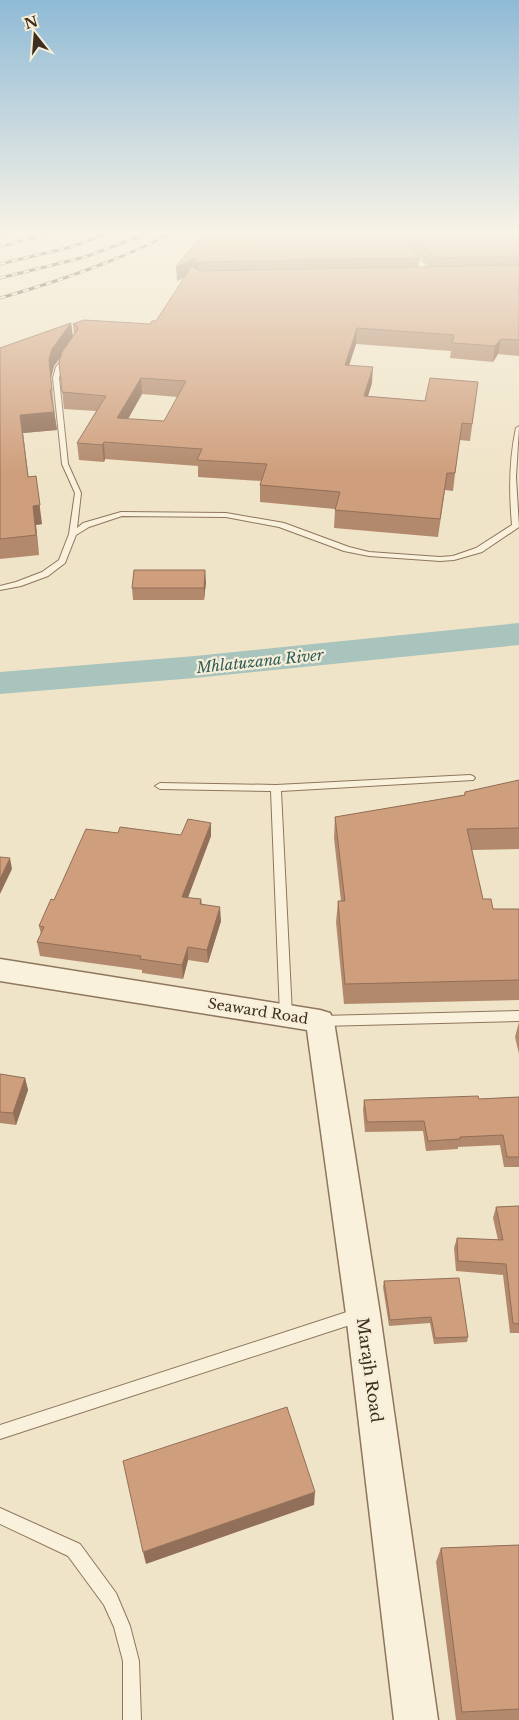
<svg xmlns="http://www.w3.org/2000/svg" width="519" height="1720" font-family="'Libre Baskerville',serif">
	<rect width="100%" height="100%" fill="#f0e4c8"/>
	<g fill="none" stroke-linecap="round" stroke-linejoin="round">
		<!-- river -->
		<path fill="#a9c4bc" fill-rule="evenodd" d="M519,623v22l-324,33 -195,16v-22l195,-16z"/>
		<!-- service casing -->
		<g stroke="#8d765c" stroke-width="2">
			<path id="service" d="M66,355l3,2 -7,10 -3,11 9,86 13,29 -4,35 6,-5 38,-11 105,1 58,10 65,24 20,5 71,5 13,-1 23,-8 36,-23c-3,-33 -3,-65 4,-97l3,-2 -3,51 3,50 -37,25 -28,8 -14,1 -71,-5 -25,-5 -65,-24 -53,-10 -104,-1 -33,11 -13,8 -11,28 -17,13 -27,10 -21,4v-4l16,-4 26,-10 17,-12 10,-26 6,-41 -13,-29 -9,-86 3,-11z
				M470,775l3,1 2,2 -2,2 -192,11 11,224 -2,3 -4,2 -4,-2 -2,-3 -9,-224 -111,-2 -5,-3 5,-3 116,2z
				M519,1011v10l-198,5 -4,-2 -2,-3 2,-3 4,-2z
				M359,1308l5,2 2,5 -2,5 -5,2 -359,117v-14z
				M0,1508l80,36 36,49 14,33 9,35 2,59h-18v-59l-9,-34 -10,-22 -36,-49 -68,-32z"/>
		</g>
		<!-- minor casing -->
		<g stroke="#8d765c" stroke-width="2">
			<path id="minor" d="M380,232h11l45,43v4h-8z"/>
		</g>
		<!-- tertiary casing -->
		<g stroke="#8d765c" stroke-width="3">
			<path id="tertiary" d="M0,959l320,51 10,3 4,8 46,293 58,406h-44l-48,-406 -39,-284 -307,-49z"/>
		</g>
		<!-- service -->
		<use href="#service" fill="#faf1dc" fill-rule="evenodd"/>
		<!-- minor -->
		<use href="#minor" fill="#faf1dc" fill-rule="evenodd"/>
		<!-- tertiary -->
		<use href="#tertiary" fill="#faf1dc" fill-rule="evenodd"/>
		<!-- rail casing -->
		<g stroke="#3d2e20" stroke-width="3">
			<path id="rail" d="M0,237l15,-5
				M0,247l52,-15
				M0,264l71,-17 40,-15
				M0,278l85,-21 66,-25
				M0,298c60,-17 118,-37 174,-66"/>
		</g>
		<!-- rail -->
		<use href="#rail" stroke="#f7eed8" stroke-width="2" stroke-dasharray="6" stroke-linecap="butt"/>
	</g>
	<!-- wall -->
	<path fill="#b2896c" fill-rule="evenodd" d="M204,232l216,26 -1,9h11l-36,-35h125v124l-21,-2 -5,8 -43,-4 1,-7 -95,-7 -7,21 23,18 -4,13 57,5 53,-19 -8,59 -11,-1 -6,51 -8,-1 -7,47 -104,-9 1,-19 -75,-7v-17l1,-4 -63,-4v-11l-93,-7 -1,3 -25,-2 -2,-17 19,-32 -32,-2 -5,-47 1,-4 -6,8 -3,12 3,30 3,22 -34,3 5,44 14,47 -6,1 3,30 -39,4v-211l71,-25 2,13 1,-2 -1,-10h77l6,-3 28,-43 -7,3zM142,394l36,3 -14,24 -36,-2z
		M206,582l-2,18h-71l-1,-12z
		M519,780v69l-47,1 11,49 10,10h26v91l-175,4 -8,-82 2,-21h3l-7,-63 1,-21 129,-22 1,-3z
		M118,833l93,3 -23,62 13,1 1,5 19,17 -13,42 -20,-3 -5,19 -41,-6v-3l-102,-14 -3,-14 4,-8 -2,-8 15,-26z
		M519,1022v32l-4,-17z
		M0,1074l25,4 3,12 -12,35 -16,-2z
		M519,1097v70h-15l-4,-22 -42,2v2l-32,2 -3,-20 -58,1 -2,-22 1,-10 115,-1z
		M519,1206v127h-9l-7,-58 -47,-4 -2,-23 3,-10 41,2 -5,-22 3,-11z
		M384,1281l84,56 -1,5 -33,2 -4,-21 -41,3 -6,-39z
		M519,1545v175h-63l-20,-158 5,-14z"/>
	<!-- shaded-wall -->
	<path fill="#916f58" d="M196,258l2,4 1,14 -7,-2 -15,7 -1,-14z
		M71,323l2,17 -19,26 -3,12 3,30 -5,-48 3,-11z
		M357,328l-1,16 -12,37 1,-16z
		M501,339l-3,15 -5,8 2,-16z
		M373,367l-1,16 -9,29 1,-16z
		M141,378l1,16 -23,41 -2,-17z
		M54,412l3,18 -34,3 8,63 -11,-81z
		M104,442l1,17 -1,3 -2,-17z
		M36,476l6,48 -6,1 3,30 -6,-49z
		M205,570l1,12 -2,18v-12z
		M211,823v13l-28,74 -1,-13z
		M10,858l2,11 -12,25v-15z
		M220,907l1,14 -13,42 -1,-13z
		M188,947v13l-5,19 -1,-14z
		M25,1078l3,12 -12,35 -3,-12z
		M315,1492l-1,13 -168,59 -3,-12z"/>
	<!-- building -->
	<path fill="#cf9f7d" stroke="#916f58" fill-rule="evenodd" d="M204,232h189l27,26 -222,4 -6,3 4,-7 -20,9z
		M409,232h110v24l-83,2z
		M519,265v75l-18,-1 -6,7 -43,-3 2,-8 -97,-7 -12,37 28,2 -9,29 61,5 5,-23 48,4 -6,42 -10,-1 -7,50h-8l-7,46 -105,-9 5,-18 -80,-7 7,-21 -70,-4 5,-11 -98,-7 -2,3 -25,-2 29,-47 -44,-4 -3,-30 3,-10 16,-23 -1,-3 -4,-2 11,-4 66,4 2,-3h4l36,-55 7,5zM141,378l45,3 -22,40 -47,-3z
		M71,323l-19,26 -3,11 3,30h-2l4,22 -34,3 8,62 8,-1 4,29 -7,1 3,29 -36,4v-191z
		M134,570h71l-1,18h-72z
		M519,780v48l-52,1 16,70h8l2,10h26v71l-174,4 -7,-83h7l-10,-84 130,-22v-3z
		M188,819l23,4 -29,74 19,2 -1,5 20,3 -13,43 -19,-3 -6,18 -42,-6 1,-3 -104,-14 7,-15 -5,-1 12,-27 3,1 32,-71 32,4 2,-6 61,8z
		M0,857l10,1 -10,21z
		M0,1074l25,4 -12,35 -13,-1z
		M478,1096l1,3 40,-2v60h-12l-4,-22 -43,2v2l-32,2 -4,-20 -57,1 -3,-22z
		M519,1206v118l-6,-1 -7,-59 -48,-3 -1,-23 46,2 -7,-33z
		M459,1278l9,59 -33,1 -4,-21 -41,3 -6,-39z
		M287,1407l28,85 -172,60 -20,-91z
		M519,1545v164l-57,3 -21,-164z"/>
	<!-- sky -->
	<linearGradient id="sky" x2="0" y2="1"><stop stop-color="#8fbad6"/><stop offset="0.49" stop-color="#f8f3e6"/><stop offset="1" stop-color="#f8f3e6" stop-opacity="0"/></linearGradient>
	<rect width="519" height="473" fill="url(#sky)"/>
	<g text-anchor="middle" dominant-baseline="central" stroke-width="4.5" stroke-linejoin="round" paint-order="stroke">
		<!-- street labels -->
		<g font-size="14" fill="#3d2e20" stroke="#f7eed8">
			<text transform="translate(258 1011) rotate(9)">Seaward Road</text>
		</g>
		<!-- water labels -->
		<g font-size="15" font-style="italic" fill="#2f5d5a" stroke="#f7eed8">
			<text transform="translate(260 661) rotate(-6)">Mhlatuzana River</text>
		</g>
		<!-- near-street labels -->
		<g font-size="16" fill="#3d2e20" stroke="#f7eed8">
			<text transform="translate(370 1370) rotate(82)">Marajh Road</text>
		</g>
	</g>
	<!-- north arrow -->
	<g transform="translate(35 35) rotate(343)" stroke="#f7eed8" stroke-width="4" paint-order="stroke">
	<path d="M0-4L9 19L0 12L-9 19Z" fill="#3d2e20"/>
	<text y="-8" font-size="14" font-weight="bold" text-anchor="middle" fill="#3d2e20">N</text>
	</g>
</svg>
